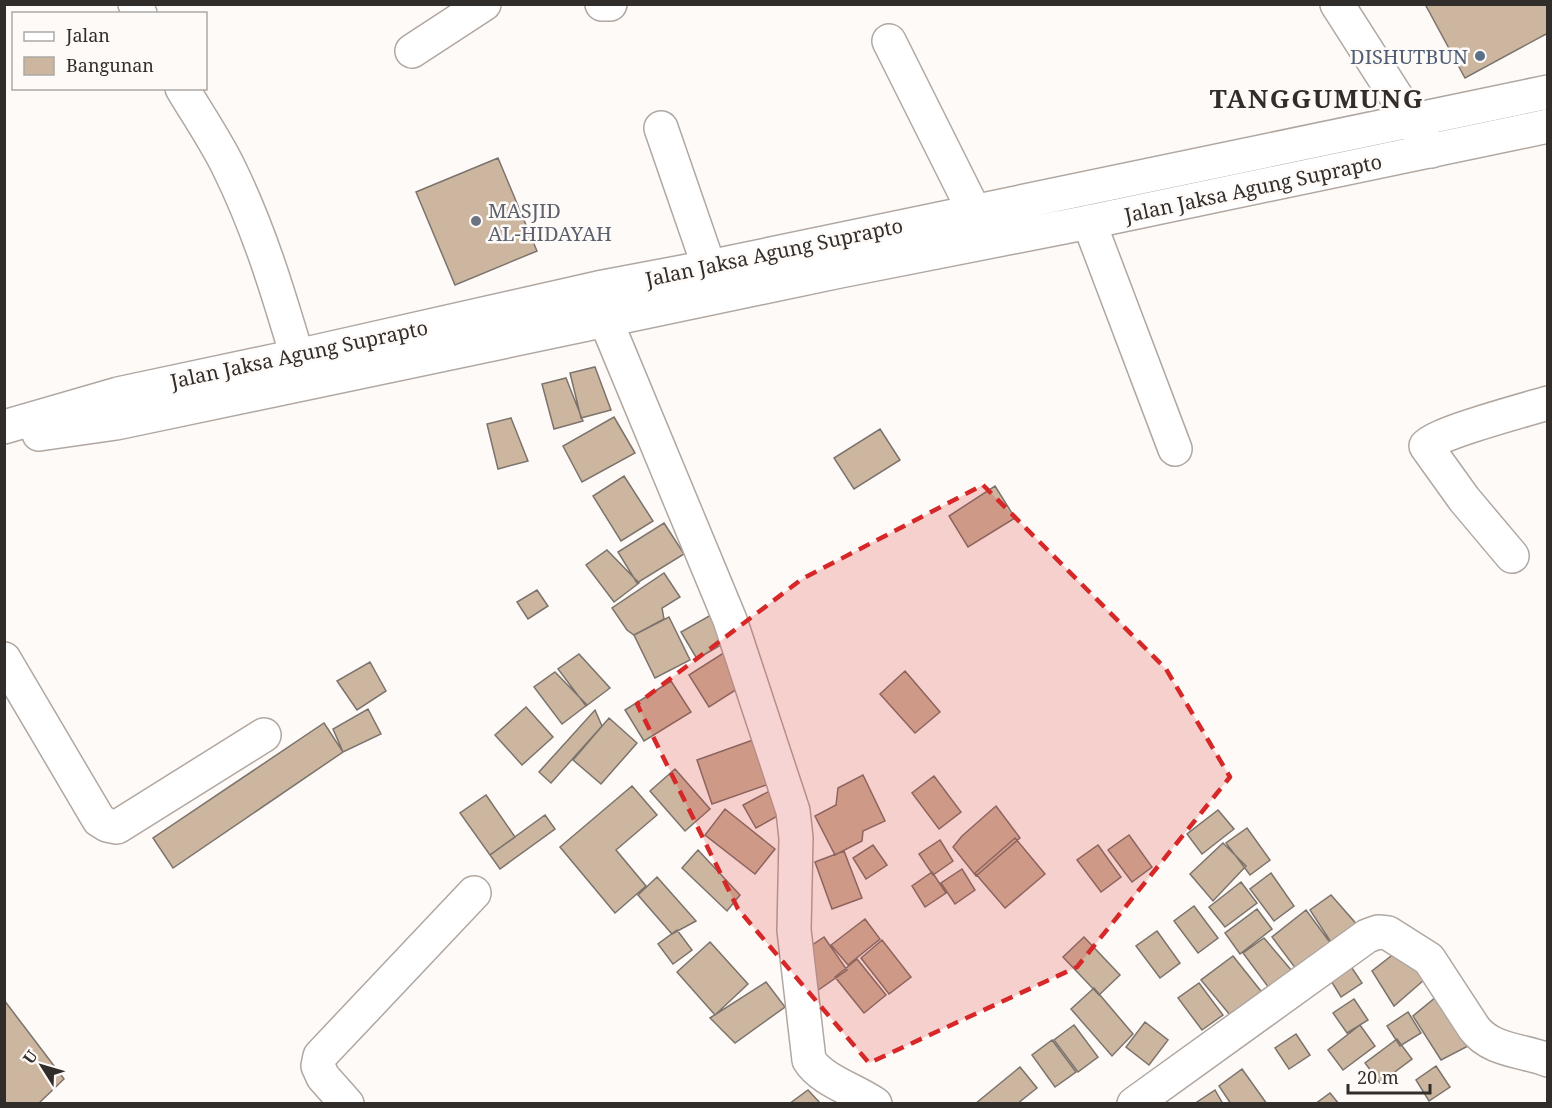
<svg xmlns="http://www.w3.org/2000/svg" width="1552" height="1108" font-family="'Noto Serif',serif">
	<rect width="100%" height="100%" fill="#fefaf7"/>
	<!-- building -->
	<path fill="#cdb69f" stroke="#7b736c" stroke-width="1.5" d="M1425,4h123v29l-83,45z
		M498,158l39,93 -82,34 -39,-93z
		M595,367l16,43 -30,8 -11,-45z
		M566,378l17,43 -29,8 -12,-45z
		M614,417l21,36 -53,29 -19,-36z
		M511,418l17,43 -30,8 -11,-45z
		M880,429l20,31 -46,29 -20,-31z
		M624,476l29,45 -32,20 -28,-45z
		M995,486l20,32 -47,29 -19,-31z
		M664,523l20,31 -47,29 -19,-31z
		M607,550l32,33 -25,19 -28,-37z
		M664,573l16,24 -18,11 2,11 -30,16 -7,-5 -15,-22z
		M537,590l11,16 -20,13 -11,-17z
		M711,615l15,27 -29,17 -16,-27z
		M669,617l21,43 -35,18 -21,-43z
		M725,652l20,32 -36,23 -20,-32z
		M579,654l31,34 -24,18 -28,-37z
		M370,662l16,29 -29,19 -20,-29z
		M905,671l35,41 -25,21 -35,-39z
		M555,672l32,33 -25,19 -28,-37z
		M671,681l20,31 -47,29 -19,-31z
		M526,707l27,30 -31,28 -27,-30z
		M368,709l13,25 -38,18 -10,-23z
		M595,710l7,16 -51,57 -12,-11z
		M609,718l28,25 -36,41 -28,-24z
		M324,723l19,29 -170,116 -20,-30z
		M753,740l16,44 -57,20 -15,-44z
		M675,769l35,40 -25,22 -35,-40z
		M863,775l22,46 -22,10 -1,10 -27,14 -20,-39 21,-11 2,-17z
		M934,776l27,36 -22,17 -27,-36z
		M781,785l11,23 -36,20 -13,-23z
		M632,786l25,29 -41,35 30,36 -31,27 -55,-66z
		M486,795l29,42 -25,18 -30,-42z
		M996,806l24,32 -44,38 -23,-29 9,-11z
		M725,809l50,40 -20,25 -50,-39z
		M1218,810l16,19 -32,25 -15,-20z
		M545,815l10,14 -55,40 -10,-14z
		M1247,828l23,32 -20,15 -24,-32z
		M1129,835l23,32 -20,15 -24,-32z
		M1015,838l30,36 -40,34 -30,-35z
		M940,840l13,21 -20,14 -14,-21z
		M1223,843l23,23 -33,35 -23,-27z
		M873,845l14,20 -21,14 -13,-21z
		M1098,845l23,32 -20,15 -24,-32z
		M698,850l42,45 -13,16 -45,-43z
		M844,851l18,47 -30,11 -17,-47z
		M962,869l13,21 -20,14 -14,-21z
		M932,872l14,21 -21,14 -13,-21z
		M1271,873l23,33 -20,15 -24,-32z
		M657,877l39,44 -24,13 -34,-39z
		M1241,882l16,21 -32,24 -16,-20z
		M1331,895l36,41 -27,20 -30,-46z
		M1194,906l24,32 -20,15 -24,-32z
		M1257,909l15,20 -32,25 -15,-21z
		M1306,910l34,46 -44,13 -24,-32z
		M865,919l15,20 -32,26 -17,-20z
		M677,930l15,20 -19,14 -15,-20z
		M1157,931l23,32 -20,15 -24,-32z
		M824,937l23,33 -33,23 -24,-33z
		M1084,937l36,38 -21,20 -36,-38z
		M1264,938l34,40 -20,22 -35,-47z
		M882,940l29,37 -22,17 -28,-36z
		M710,942l38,42 -33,31 -38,-43z
		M1400,949l24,31 -30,26 -22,-35z
		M1233,956l39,49 -32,22 -39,-47z
		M857,959l29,36 -22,18 -29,-36z
		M1348,962l14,21 -21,14 -13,-21z
		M766,982l19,25 -50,36 -25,-25z
		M1199,983l24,32 -21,15 -24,-32z
		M1094,988l39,46 -21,22 -41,-47z
		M1441,993l31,51 -31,16 -28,-44z
		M1354,999l14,21 -21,13 -14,-20z
		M4,1000l60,79 -26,25h-34z
		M1408,1012l13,21 -21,13 -13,-20z
		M1145,1022l23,18 -19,25 -23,-18z
		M1074,1025l24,32 -20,15 -24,-32z
		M1360,1025l15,21 -32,24 -15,-20z
		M1296,1034l14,21 -21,14 -14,-21z
		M1397,1039l15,20 -32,24 -15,-20z
		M1052,1040l24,32 -21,15 -23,-32z
		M1436,1066l14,21 -21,14 -13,-21z
		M1020,1067l17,21 -20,16h-42z
		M1242,1069l25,35h-36l-12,-18z
		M808,1090l13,14h-32z
		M1215,1090l8,14h-29z
		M1330,1093l9,11h-24z"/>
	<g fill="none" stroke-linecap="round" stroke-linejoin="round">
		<!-- minor casing -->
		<g stroke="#b1a7a1" stroke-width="36">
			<path id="minor" d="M135,4l5,10
				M602,4h8
				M1337,4l94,147
				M889,41l85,170
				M412,51l72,-47
				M182,88c16,27 34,53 47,80 30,61 49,124 68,188
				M661,128l48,139
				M1089,222l86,227
				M599,292l9,34 122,294 63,191 3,27 -2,92 15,130c12,20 46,30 66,44
				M1512,556l-48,-57 -38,-53c8,-12 102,-37 122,-43
				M4,659l95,161 8,5 10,2 147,-92
				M347,1104l-24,-27 -5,-11 2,-10 154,-163
				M1134,1104l233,-168 11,-4 10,1 41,26 45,69c17,23 48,22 74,32"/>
		</g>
		<!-- highway casing -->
		<g stroke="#b1a7a1" stroke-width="36">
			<path id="highway" d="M4,427l114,-33 179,-38 301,-68 111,-21 839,-175
				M39,434l77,-11 724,-152 249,-49 459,-96"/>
		</g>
		<!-- minor -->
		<use href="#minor" stroke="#fff" stroke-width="33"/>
		<!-- highway -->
		<use href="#highway" stroke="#fff" stroke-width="33"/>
	</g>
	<!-- marked area -->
	<path fill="#d62828" fill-opacity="0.2" stroke="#d62828" stroke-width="4.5" stroke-dasharray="12 8" stroke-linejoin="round" d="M983,485l183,184 64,108 -153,190 -208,96 -131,-154 -101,-205 165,-125z"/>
	<!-- markers -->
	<circle fill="#5c6f8a" stroke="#fefaf7" stroke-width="2" cx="1480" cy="56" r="6"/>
	<circle fill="#6b7280" stroke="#fefaf7" stroke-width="2" cx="476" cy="221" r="6"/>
	<g text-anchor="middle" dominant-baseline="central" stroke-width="5" stroke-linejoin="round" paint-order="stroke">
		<!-- service labels -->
		<g font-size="20" fill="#4e5e75" stroke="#fefaf7" text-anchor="end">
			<text x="1468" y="56">DISHUTBUN</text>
		</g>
		<!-- street labels -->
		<g font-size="20" fill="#312d2a" stroke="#fefaf7">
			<text transform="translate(1253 188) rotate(-12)">Jalan Jaksa Agung Suprapto</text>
			<text transform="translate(774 252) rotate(-12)">Jalan Jaksa Agung Suprapto</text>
			<text transform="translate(299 354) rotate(-12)">Jalan Jaksa Agung Suprapto</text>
		</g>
		<!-- worship labels -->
		<g font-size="20" fill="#5b616d" stroke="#fefaf7" text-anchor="start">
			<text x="488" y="210">MASJID<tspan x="488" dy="23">AL-HIDAYAH</tspan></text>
		</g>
		<!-- district labels -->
		<g font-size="26" font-weight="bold" letter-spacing="1.5" fill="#312d2a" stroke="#fefaf7">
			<text x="1317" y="98">TANGGUMUNG</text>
		</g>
	</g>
	<!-- border -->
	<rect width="1552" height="1108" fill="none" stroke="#312d2a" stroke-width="12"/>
	<!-- legend -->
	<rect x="12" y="12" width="195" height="78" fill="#fefaf7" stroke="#aca8a5" stroke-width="1.5"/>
	<rect x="24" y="32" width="30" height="9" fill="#ffffff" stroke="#aca8a5" stroke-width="1.5"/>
	<text x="66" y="42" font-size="18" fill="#312d2a">Jalan</text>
	<rect x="24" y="57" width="30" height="18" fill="#cdb69f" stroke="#aca8a5" stroke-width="1.5"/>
	<text x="66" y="72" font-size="18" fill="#312d2a">Bangunan</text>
	<!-- north arrow -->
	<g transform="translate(42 1066) rotate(307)" stroke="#fefaf7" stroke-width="4.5" paint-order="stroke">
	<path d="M0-4.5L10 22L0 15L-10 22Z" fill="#312d2a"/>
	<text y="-9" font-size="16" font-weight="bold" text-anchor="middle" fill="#312d2a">U</text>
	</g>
	<!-- scale -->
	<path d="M1348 1084v9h82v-9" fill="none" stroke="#312d2a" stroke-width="3"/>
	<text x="1357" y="1084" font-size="18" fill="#312d2a" stroke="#fefaf7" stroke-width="4.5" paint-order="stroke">20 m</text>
</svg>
